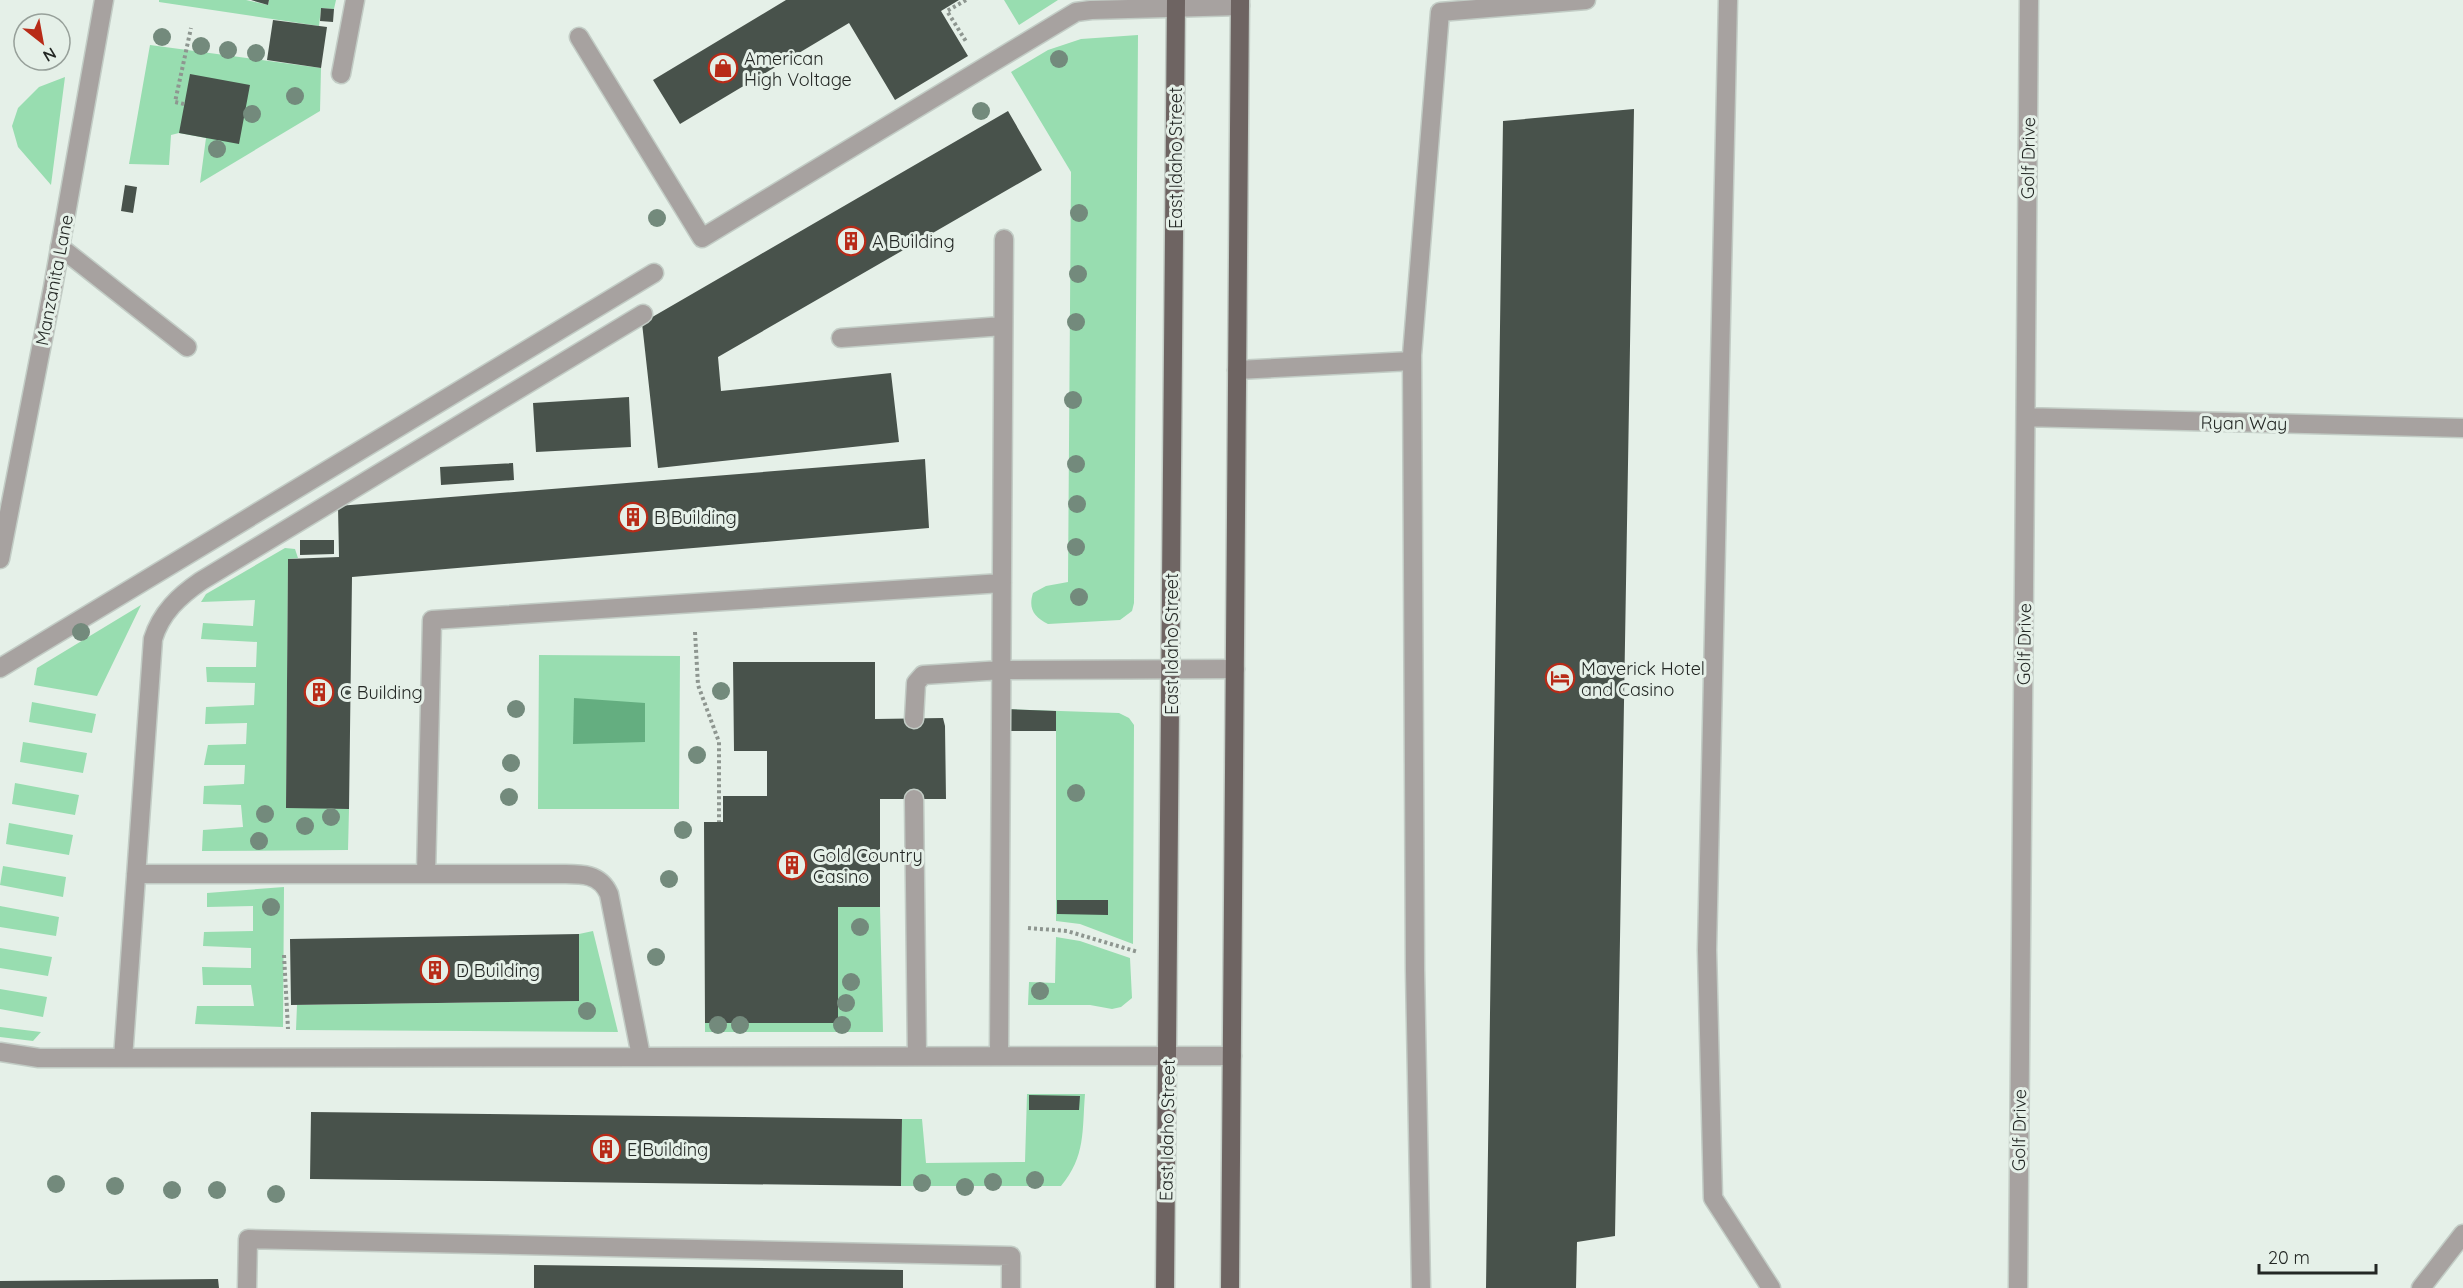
<svg xmlns="http://www.w3.org/2000/svg" width="2463" height="1288" font-family="Quicksand,sans-serif">
	<rect width="100%" height="100%" fill="#e5f0e8"/>
	<!-- green -->
	<path fill="#98ddb0" d="M159,0h87l22,5 1,-5h67l-2,9 -13,-1 -2,18 -160,-24z
		M1004,0h54l-39,25z
		M1138,35l-4,568 -2,8 -12,9 -72,4c-14,-7 -20,-15 -15,-31l13,-7 22,-4 3,-410 -60,-100 37,-22 33,-11z
		M150,45l171,23 -1,43 -120,72 6,-45 -27,-5 -8,2 -2,30 -40,-1z
		M65,77l-14,108 -33,-38 -6,-21 6,-18 21,-21z
		M285,548l10,1 3,9 -10,1 -2,248 63,2 -1,41 -146,1 1,-21 40,-3 -2,-22 -38,-1 1,-18 40,-2 1,-19h-41l4,-20 38,-1 1,-21 -42,1 1,-17 48,-2 1,-22 -48,-1 -1,-15h50l1,-25 -56,-3 2,-16 50,3 2,-26 -54,2 5,-8z
		M141,605l-44,91 -63,-11 3,-17z
		M539,655l141,1 -1,153h-141z
		M32,702l64,12 -4,19 -63,-11z
		M1005,709l114,4 10,5 5,7 -1,219 -53,-20 -24,-3v-190h-51z
		M23,742l64,11 -4,20 -63,-11z
		M15,783l64,12 -4,20 -63,-11z
		M9,823l64,12 -4,20 -63,-11z
		M3,866l63,11 -3,20 -63,-12z
		M284,887l-1,140 -88,-3 2,-18h57l-3,-21h-48l-1,-18 49,1v-20l-48,-2 1,-14 49,-1v-25l-46,1v-14z
		M0,906l59,11 -3,19 -56,-9z
		M838,907h42l3,125h-178v-9h132z
		M593,931l25,101 -322,-2 1,-25 282,-4v-67z
		M1056,937l24,4 50,17 2,40 -11,9 -9,2 -22,-4h-62l1,-23 26,1z
		M0,948l52,9 -4,19 -48,-8z
		M0,989l47,8 -4,20 -43,-8z
		M0,1027l41,5 -8,9 -33,-4z
		M1027,1094h58c-3,37 1,62 -24,92h-160l1,-67h20l4,44 99,-1z"/>
	<!-- water -->
	<path fill="#64ae80" d="M574,698l71,5v39l-72,2z"/>
	<!-- building -->
	<path fill="#48524b" d="M251,0h18l-1,5z
		M786,0h173l-18,11 27,45 -73,44 -46,-77 -169,101 -27,-44z
		M321,8l13,1 -1,13 -13,-1z
		M273,20l54,7 -6,41 -54,-8z
		M190,74l60,11 -11,59 -60,-11z
		M1634,109l-19,1127 -38,6 -1,46h-90l17,-1167z
		M1008,111l34,59 -324,187 3,34 170,-18 8,69 -241,26 -16,-145z
		M125,185l12,2 -4,26 -12,-2z
		M629,397l2,50 -95,5 -3,-49z
		M925,459l4,69 -577,49 -3,232 -63,-1 2,-249 51,-2 -1,-51z
		M513,463l1,17 -73,5 -1,-18z
		M300,540h34v14l-34,1z
		M733,662h142v57l68,-1 2,8 1,73h-66v108h-42v116h-133l-1,-201h19v-26h44v-45h-33z
		M1005,709l51,2v20h-51z
		M1057,900h51v15l-51,-1z
		M579,934v67l-288,4 -1,-66z
		M1029,1095l51,1 -1,14h-50z
		M311,1112l591,7 -1,67 -591,-7z
		M534,1265l369,5v18h-369z
		M218,1279l1,9h-219v-7z"/>
	<g fill="none" stroke-linecap="round" stroke-linejoin="round">
		<!-- lane casing -->
		<g stroke="#c2ccc5" stroke-width="21">
			<path id="lane" d="M1728,0l-21,950 6,248 58,90
				M579,37l123,201 374,-226 15,-2 149,-4
				M341,74l14,-74
				M60,247l127,100
				M841,338l162,-12
				M1237,370l175,-9
				M0,668l654,-395
				M914,719l2,-36 7,-8 79,-5 233,-1
				M914,799l3,257
				M136,874h413c24,1 49,-5 60,20l32,162
				M426,874l6,-254 570,-37
				M0,1052l39,6 1193,-2
				M999,1056l5,-817
				M123,1058l30,-419c8,-26 26,-43 48,-58l442,-267
				M247,1288l1,-49 763,17v32
				M1421,1288l-6,-318 -3,-615 28,-343 146,-12"/>
		</g>
		<!-- street casing -->
		<g stroke="#c2ccc5" stroke-width="21">
			<path id="street" d="M2026,417l437,11
				M0,559l53,-272 51,-287
				M2018,1288l11,-1288
				M2421,1288l42,-54"/>
		</g>
		<!-- primary casing -->
		<g stroke="#c2ccc5" stroke-width="21">
			<path id="primary" d="M1165,1288l11,-1288
				M1230,1288l10,-1288"/>
		</g>
		<!-- path -->
		<path stroke="#8e9690" stroke-width="4" stroke-dasharray="3 3" stroke-linecap="butt" d="M966,0l-19,11 20,32
			M184,104l-9,-2 16,-74
			M695,632l3,53 21,57v80
			M1028,928l39,3 71,21
			M284,955l4,74"/>
		<!-- lane -->
		<use href="#lane" stroke="#a7a2a0" stroke-width="18"/>
		<!-- street -->
		<use href="#street" stroke="#a7a2a0" stroke-width="18"/>
		<!-- primary -->
		<use href="#primary" stroke="#6e6462" stroke-width="18"/>
	</g>
	<!-- trees -->
	<g fill="#738a7c">
		<circle cx="162" cy="37" r="9"/>
		<circle cx="201" cy="46" r="9"/>
		<circle cx="228" cy="50" r="9"/>
		<circle cx="256" cy="53" r="9"/>
		<circle cx="1059" cy="59" r="9"/>
		<circle cx="295" cy="96" r="9"/>
		<circle cx="981" cy="111" r="9"/>
		<circle cx="252" cy="114" r="9"/>
		<circle cx="217" cy="149" r="9"/>
		<circle cx="1079" cy="213" r="9"/>
		<circle cx="657" cy="218" r="9"/>
		<circle cx="1078" cy="274" r="9"/>
		<circle cx="1076" cy="322" r="9"/>
		<circle cx="1073" cy="400" r="9"/>
		<circle cx="1076" cy="464" r="9"/>
		<circle cx="1077" cy="504" r="9"/>
		<circle cx="1076" cy="547" r="9"/>
		<circle cx="1079" cy="597" r="9"/>
		<circle cx="81" cy="632" r="9"/>
		<circle cx="721" cy="691" r="9"/>
		<circle cx="516" cy="709" r="9"/>
		<circle cx="697" cy="755" r="9"/>
		<circle cx="511" cy="763" r="9"/>
		<circle cx="1076" cy="793" r="9"/>
		<circle cx="509" cy="797" r="9"/>
		<circle cx="265" cy="814" r="9"/>
		<circle cx="331" cy="817" r="9"/>
		<circle cx="305" cy="826" r="9"/>
		<circle cx="683" cy="830" r="9"/>
		<circle cx="259" cy="841" r="9"/>
		<circle cx="669" cy="879" r="9"/>
		<circle cx="271" cy="907" r="9"/>
		<circle cx="860" cy="927" r="9"/>
		<circle cx="656" cy="957" r="9"/>
		<circle cx="851" cy="982" r="9"/>
		<circle cx="1040" cy="991" r="9"/>
		<circle cx="846" cy="1003" r="9"/>
		<circle cx="587" cy="1011" r="9"/>
		<circle cx="718" cy="1025" r="9"/>
		<circle cx="740" cy="1025" r="9"/>
		<circle cx="842" cy="1025" r="9"/>
		<circle cx="1035" cy="1180" r="9"/>
		<circle cx="993" cy="1182" r="9"/>
		<circle cx="922" cy="1183" r="9"/>
		<circle cx="56" cy="1184" r="9"/>
		<circle cx="115" cy="1186" r="9"/>
		<circle cx="965" cy="1187" r="9"/>
		<circle cx="172" cy="1190" r="9"/>
		<circle cx="217" cy="1190" r="9"/>
		<circle cx="276" cy="1194" r="9"/>
	</g>
	<!-- icons -->
	<defs>
		<g id="shop-ring" transform="scale(1.5)"><circle r="9.5" fill="#e5f0e8" stroke="#b82b18" stroke-width="1.5"/><path d="M-5-2.5h2.3a2.7 3.5 0 0 1 5.4 0H5L5.5 6h-11ZM-1.5-2.5h3a1.5 2.3 0 0 0-3 0Z" fill="#b82b18"/></g>
		<g id="building-ring" transform="scale(1.5)"><circle r="9.5" fill="#e5f0e8" stroke="#b82b18" stroke-width="1.5"/><path d="M-4-6H4V6H1V3H-1V6H-4ZM-2.5-4.3h1.7v1.8h-1.7ZM.8-4.3h1.7v1.8H.8ZM-2.5-1h1.7V.8h-1.7ZM.8-1h1.7V.8H.8Z" fill="#b82b18"/></g>
		<g id="hotel-ring" transform="scale(1.5)"><circle r="9.5" fill="#e5f0e8" stroke="#b82b18" stroke-width="1.5"/><path d="M-6-4.5h1.5V1H6V5H4.5V3h-9V5H-6ZM-4 0a1.8 1.8 0 1 1 3.6 0ZM.5 0V-2.5h3Q6-2.5 6 0Z" fill="#b82b18"/></g>
	</defs>
	<g fill-rule="evenodd">
		<use href="#shop-ring" x="723" y="68"/>
		<use href="#building-ring" x="851" y="241"/>
		<use href="#building-ring" x="633" y="517"/>
		<use href="#hotel-ring" x="1560" y="678"/>
		<use href="#building-ring" x="319" y="692"/>
		<use href="#building-ring" x="792" y="865"/>
		<use href="#building-ring" x="435" y="970"/>
		<use href="#building-ring" x="606" y="1149"/>
	</g>
	<g text-anchor="middle" dominant-baseline="central" stroke-width="6" stroke-linejoin="round" paint-order="stroke">
		<!-- poi labels -->
		<g font-size="18" fill="#232724" stroke="#e5f0e8" text-anchor="start">
			<text x="744" y="58">American<tspan x="744" dy="21">High Voltage</tspan></text>
			<text x="872" y="241">A Building</text>
			<text x="654" y="517">B Building</text>
			<text x="1581" y="668">Maverick Hotel<tspan x="1581" dy="21">and Casino</tspan></text>
			<text x="340" y="692">C Building</text>
			<text x="813" y="855">Gold Country<tspan x="813" dy="21">Casino</tspan></text>
			<text x="456" y="970">D Building</text>
			<text x="627" y="1149">E Building</text>
		</g>
		<!-- street labels -->
		<g font-size="18" fill="#232724" stroke="#e5f0e8">
			<text transform="translate(1175 158) rotate(-90)">East Idaho Street</text>
			<text transform="translate(2028 158) rotate(-89)">Golf Drive</text>
			<text transform="translate(54 280) rotate(-79)">Manzanita Lane</text>
			<text transform="translate(2244 423) rotate(1)">Ryan Way</text>
			<text transform="translate(1171 644) rotate(-90)">East Idaho Street</text>
			<text transform="translate(2024 644) rotate(-89)">Golf Drive</text>
			<text transform="translate(1167 1130) rotate(-89)">East Idaho Street</text>
			<text transform="translate(2019 1130) rotate(-89)">Golf Drive</text>
		</g>
	</g>
	<!-- north arrow -->
	<g transform="translate(42 42) rotate(149)"><circle r="28" fill="#e5f0e8" stroke="#97a09a" stroke-width="1.5"/>
	<path d="M0-4.5L10 22L0 15L-10 22Z" fill="#b82b18"/>
	<text y="-9" font-size="16" font-weight="bold" text-anchor="middle" fill="#232724">N</text>
	</g>
	<!-- scale -->
	<path d="M2259 1264v9h117v-9" fill="none" stroke="#232724" stroke-width="3"/>
	<text x="2268" y="1264" font-size="18" fill="#232724" stroke="#e5f0e8" stroke-width="4.5" paint-order="stroke">20 m</text>
</svg>
